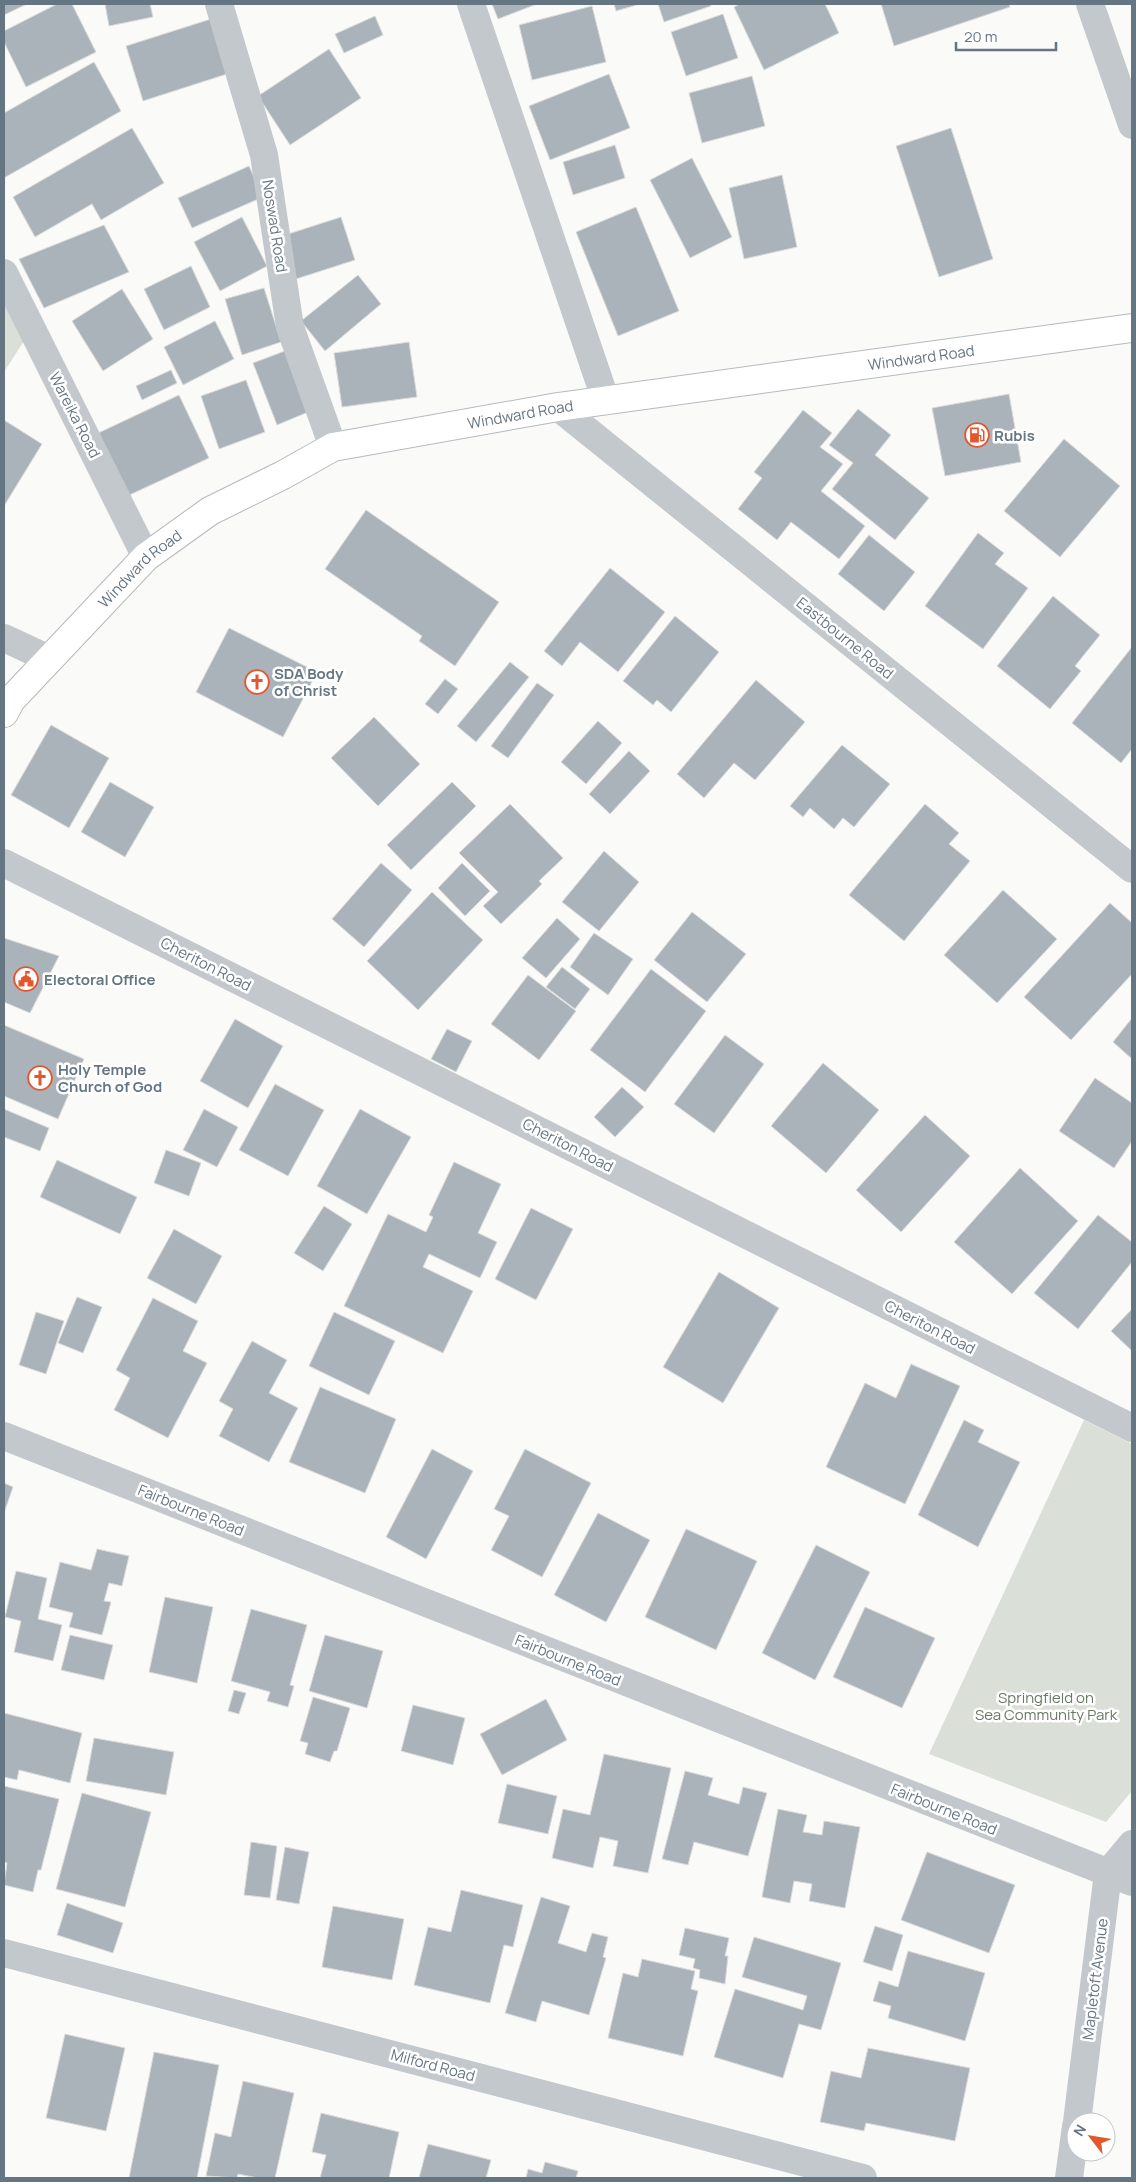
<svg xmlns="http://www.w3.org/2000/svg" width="1136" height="2182" font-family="Manrope,sans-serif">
	<rect width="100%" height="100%" fill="#fafaf8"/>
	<!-- green -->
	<path fill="#dadfd7" d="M4,277l27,53 -27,42z
		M1084,1420l48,24v347l-26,31 -177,-68z"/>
	<!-- building -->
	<path fill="#aab3b9" stroke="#dcdcda" d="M4,4h23l-23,11z
		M57,4h15l24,48 -70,35 -22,-45v-11z
		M105,4h45l3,13 -44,9z
		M492,4h45l-39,15z
		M614,4h26l-24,7z
		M658,4h52l1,2 -47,16z
		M740,4h85l14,29 -75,37 -30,-63z
		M881,4h128l1,3 -116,39z
		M592,6l14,56 -74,18 -13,-55z
		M723,14l15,44 -52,18 -15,-44z
		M375,16l8,19 -39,18 -9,-19z
		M214,18l16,55 -87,28 -17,-55z
		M329,49l32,49 -71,47 -32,-49z
		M94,62l27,49 -117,67v-65z
		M609,74l21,54 -80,32 -21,-54z
		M752,76l13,50 -63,17 -13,-50z
		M132,128l32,55 -63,37 -9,-16 -57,33 -22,-40z
		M951,128l42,131 -54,18 -43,-131z
		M615,145l10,33 -52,17 -10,-33z
		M692,158l40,79 -42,21 -40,-78z
		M249,166l14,31 -71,31 -14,-30z
		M782,175l15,72 -53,12 -15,-71z
		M636,207l43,104 -61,25 -42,-104z
		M242,217l25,49 -47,25 -26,-49z
		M341,217l14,43 -59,19 -14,-43z
		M104,225l25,47 -85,36 -25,-49z
		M191,266l19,41 -46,23 -20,-41z
		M358,275l23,29 -56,47 -24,-30z
		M264,288l17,54 -39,13 -17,-56z
		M122,289l31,50 -50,32 -31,-50z
		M215,321l19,38 -51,26 -19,-38z
		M409,342l8,55 -75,10 -8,-54z
		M290,349l23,61 -36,15 -24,-62z
		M171,370l6,13 -35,17 -6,-14z
		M246,380l19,52 -46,17 -18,-53z
		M1009,394l12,68 -76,14 -13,-68z
		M179,395l30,63 -86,40 -29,-63z
		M858,409l33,26 -16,20 54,43 -34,42 -63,-51 21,-26 -24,-18z
		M803,410l29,23 -12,14 23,17 -22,27 44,35 -26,33 -48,-37 -14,18 -39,-31 24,-31 -8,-6z
		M4,420l38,24 -38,62z
		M1064,439l56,47 -60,71 -56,-46z
		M366,510l133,92 -44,64 -36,-25 3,-5 -97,-67z
		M978,533l26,20 -9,11 33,24 -45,61 -58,-43z
		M869,535l46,37 -31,39 -46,-37z
		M610,568l55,44 -47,60 -38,-30 -18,24 -18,-15z
		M1053,596l47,39 -25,31 6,5 -31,38 -53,-43z
		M675,616l44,36 -48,60 -14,-12 -4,5 -30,-24z
		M229,628l88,44 -34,65 -87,-45z
		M1132,647v102l-11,14 -49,-40z
		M510,662l19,15 -53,65 -19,-16z
		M445,679l13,10 -20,25 -13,-10z
		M756,680l49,42 -50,58 -21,-17 -30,35 -27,-24z
		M537,683l17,12 -46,63 -17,-12z
		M374,717l46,47 -42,42 -47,-48z
		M598,721l24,22 -36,41 -25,-22z
		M51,725l58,33 -40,70 -58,-33z
		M842,745l48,39 -36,43 -11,-9 -9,11 -24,-21 -7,9 -13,-11z
		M629,751l21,20 -40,43 -21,-20z
		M110,782l44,25 -29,50 -44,-25z
		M452,782l24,24 -65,64 -24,-25z
		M510,804l53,54 -24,23 3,3 -41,40 -18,-18 15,-14 -39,-39z
		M925,804l34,29 -10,11 21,17 -66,80 -55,-46z
		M604,851l35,31 -40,49 -37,-29z
		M381,863l31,27 -48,57 -32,-28z
		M462,863l28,28 -25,25 -27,-28z
		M1003,890l54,49 -60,64 -53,-48z
		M432,892l51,48 -65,70 -51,-49z
		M1110,903l22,20v51l-61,66 -47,-43z
		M692,912l54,42 -39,48 -53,-42z
		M557,918l23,21 -34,39 -24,-20z
		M594,933l39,26 -25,36 -38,-28z
		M4,938l55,18 -29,57 -26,-11z
		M562,967l28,22 -15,20 -29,-22z
		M651,969l55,42 -61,81 -55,-42z
		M528,975l48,36 -37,49 -48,-36z
		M1132,1018v41l-19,-17z
		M235,1019l48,27 -35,62 -48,-27z
		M4,1025l80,34 -26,60 -54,-23z
		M447,1029l25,12 -16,31 -25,-13z
		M725,1035l39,29 -50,69 -40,-29z
		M823,1063l56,47 -53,63 -55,-47z
		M1095,1078l37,25v38l-18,27 -55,-37z
		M275,1084l49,26 -36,66 -49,-26z
		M622,1087l22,20 -29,30 -21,-20z
		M4,1109l45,19 -9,23 -36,-14z
		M204,1109l34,18 -21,40 -34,-17z
		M360,1109l51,28 -44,77 -50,-28z
		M925,1115l45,41 -69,76 -45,-42z
		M166,1150l35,13 -12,33 -35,-13z
		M57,1160l80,37 -17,37 -80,-37z
		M454,1162l47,22 -23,49 19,9 -17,36 -51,-24 -6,13 50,24 -30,62 -99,-47 44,-92 38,18 7,-15 -4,-2z
		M1020,1168l58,53 -66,73 -58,-52z
		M324,1206l28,18 -29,47 -29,-18z
		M531,1208l42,21 -37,71 -41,-21z
		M1098,1215l34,27v20l-54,67 -44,-36z
		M174,1229l48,27 -26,48 -49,-26z
		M719,1272l60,36 -56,95 -60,-36z
		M77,1297l25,10 -19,46 -25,-10z
		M153,1298l45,23 -15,30 24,12 -39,75 -54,-28 16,-32 -14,-8z
		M1132,1309v42l-21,-20z
		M36,1312l28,9 -18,53 -27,-9z
		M334,1312l61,29 -26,54 -60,-29z
		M252,1341l35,19 -18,33 29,15 -29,54 -50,-26 14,-27 -14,-8z
		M911,1364l49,22 -55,118 -79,-37 39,-84 31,15z
		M320,1387l76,32 -31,74 -76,-31z
		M964,1420l20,10 -6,12 42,20 -42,85 -60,-32z
		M432,1449l41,22 -47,88 -40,-22z
		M525,1449l66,34 -49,94 -51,-27 18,-34 -15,-7z
		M4,1483l9,4 -9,26z
		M598,1513l52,27 -44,82 -52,-27z
		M686,1529l71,32 -41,89 -71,-33z
		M816,1545l54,27 -55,108 -53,-27z
		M97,1549l32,7 -7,30 -13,-3 -5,18 7,1 -9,33 -33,-8 4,-14 -24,-6 11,-45 31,8z
		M16,1571l31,7 -9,41 24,6 -9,36 -39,-9 7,-31 -16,-4z
		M165,1597l48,10 -16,76 -48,-11z
		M865,1607l70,31 -33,70 -69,-31z
		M251,1609l56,16 -17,60 4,1 -6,21 -21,-6 3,-9 -39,-11z
		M70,1635l43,10 -9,35 -43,-10z
		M325,1635l58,16 -16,57 -58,-17z
		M234,1690l12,3 -7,21 -11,-3z
		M313,1697l37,11 -13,43h-3l-4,11 -25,-8 3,-11 -8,-2z
		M546,1699l21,41 -65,35 -22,-41z
		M413,1705l52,13 -12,47 -52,-14z
		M4,1713l78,20 -12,50 -51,-13 -2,10 -13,-3z
		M94,1738l80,14 -8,43 -80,-14z
		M604,1754l67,14 -23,105 -35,-7 5,-25 -18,-4 -7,31 -41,-10 11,-49 27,6z
		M685,1771l28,7 -5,17 31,9 4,-17 24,6 -19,63 -54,-14 -6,23 -26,-6z
		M507,1784l50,12 -9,38 -50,-11z
		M4,1786l55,13 -18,71h-3l-5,22 -29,-7 3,-22 -3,-1z
		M82,1793l69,19 -26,95 -69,-18z
		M778,1809l29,6 -4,17 19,3 2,-14 36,6 -15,81 -36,-7 3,-17 -18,-3 -4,22 -28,-6z
		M251,1842l26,4 -7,52 -26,-3z
		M285,1847l24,5 -10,52 -23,-4z
		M927,1852l88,33 -26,68 -88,-33z
		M461,1890l62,15 -10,42 -9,-2 -14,58 -76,-18 14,-58 23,5z
		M541,1897l29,9 -12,37 28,9 6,-19 16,4 -5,20 3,1 -17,57 -47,-14 -6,21 -31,-9z
		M67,1903l56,20 -10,30 -56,-18z
		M333,1906l71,13 -12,61 -70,-13z
		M875,1926l28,9 -11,36 -29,-9z
		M685,1928l44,10 -4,18h3l-3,28 -26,-6 1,-8 -7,-2 2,-9 -16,-4z
		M754,1937l87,26 -20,67 -22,-6 -16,54 -69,-21 21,-68 68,21 4,-14 -65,-19z
		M908,1951l77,22 -20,68 -77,-23 3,-12 -18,-5 6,-20 19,6z
		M642,1959l53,12 -4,18 7,2 -15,65 -75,-18 15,-65 15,4z
		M65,2034l60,14 -19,83 -60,-13z
		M868,2048l102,20 -15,73 -89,-18 -2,8 -44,-9 11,-51 30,7z
		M154,2052l65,13 -22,113h-68z
		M243,2081l51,12 -19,85h-17l-20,-4 -1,4 -31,-2 9,-43 16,4z
		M321,2113l78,19 -10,46h-69l6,-23 -14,-3z
		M428,2144l63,16 -5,18h-67z
		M545,2162l33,9 -2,7h-50l2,-9 14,4z"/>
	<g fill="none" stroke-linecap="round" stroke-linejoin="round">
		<!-- major casing -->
		<g stroke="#b5babe" stroke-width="30">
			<g id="major">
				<path id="s1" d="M4,713l7,-13 135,-143 64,-46 73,-36 50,-28 225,-40 574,-79"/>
			</g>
		</g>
		<!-- minor -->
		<path stroke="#c3c8cc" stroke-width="28" d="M219,4l45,151 26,172 43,120
			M471,4l135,397
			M1090,4l42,121
			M4,273l142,284
			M558,407l574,462
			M4,638l45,21
			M4,863l1128,565
			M4,1436l1128,446
			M4,1953l859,225
			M1077,2122l31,-249 24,-29
			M1069,2178l7,-52"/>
		<!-- major -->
		<use href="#major" stroke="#fff" stroke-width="28"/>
	</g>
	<!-- icons -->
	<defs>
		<g id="fuel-ring" transform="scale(1.25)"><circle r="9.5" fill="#fff" stroke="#e4572e" stroke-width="1.5"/><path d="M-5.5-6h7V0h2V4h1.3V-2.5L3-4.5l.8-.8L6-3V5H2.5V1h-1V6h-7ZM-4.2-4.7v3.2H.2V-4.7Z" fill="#e4572e"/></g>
		<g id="church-ring" transform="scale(1.25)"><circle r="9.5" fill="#fff" stroke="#e4572e" stroke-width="1.5"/><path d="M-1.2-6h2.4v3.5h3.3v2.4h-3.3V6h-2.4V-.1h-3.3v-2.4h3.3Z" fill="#e4572e"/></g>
		<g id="civic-ring" transform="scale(1.25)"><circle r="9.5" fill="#fff" stroke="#e4572e" stroke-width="1.5"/><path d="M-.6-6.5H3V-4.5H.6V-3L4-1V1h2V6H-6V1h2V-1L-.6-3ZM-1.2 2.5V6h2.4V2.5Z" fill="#e4572e"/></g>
	</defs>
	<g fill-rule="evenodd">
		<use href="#fuel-ring" x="977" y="435"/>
		<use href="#church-ring" x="257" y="682"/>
		<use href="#civic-ring" x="26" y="979"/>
		<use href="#church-ring" x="40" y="1078"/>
	</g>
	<g text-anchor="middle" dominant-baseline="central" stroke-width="5" stroke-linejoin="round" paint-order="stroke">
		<!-- street labels -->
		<g font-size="15" fill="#657683" stroke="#fff">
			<text transform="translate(275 226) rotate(81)">Noswad Road</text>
			<text stroke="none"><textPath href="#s1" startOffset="1024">Windward Road</textPath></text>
			<text stroke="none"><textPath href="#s1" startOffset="619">Windward Road</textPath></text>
			<text transform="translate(75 415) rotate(63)">Wareika Road</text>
			<text stroke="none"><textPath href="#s1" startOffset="199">Windward Road</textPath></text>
			<text transform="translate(845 638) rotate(39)">Eastbourne Road</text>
			<text transform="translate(206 964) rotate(27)">Cheriton Road</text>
			<text transform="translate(568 1145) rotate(27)">Cheriton Road</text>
			<text transform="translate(930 1327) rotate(27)">Cheriton Road</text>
			<text transform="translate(191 1510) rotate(22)">Fairbourne Road</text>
			<text transform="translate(568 1660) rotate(22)">Fairbourne Road</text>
			<text transform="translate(944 1809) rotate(22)">Fairbourne Road</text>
			<text transform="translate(1095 1979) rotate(-83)">Mapletoft Avenue</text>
			<text transform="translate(433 2065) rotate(15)">Milford Road</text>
		</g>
		<!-- poi labels -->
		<g font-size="15" font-weight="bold" fill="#657683" stroke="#fff" text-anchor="start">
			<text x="994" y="435">Rubis</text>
			<text x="274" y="673">SDA Body<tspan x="274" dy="17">of Christ</tspan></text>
			<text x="44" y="979">Electoral Office</text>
			<text x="58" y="1069">Holy Temple<tspan x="58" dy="17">Church of God</tspan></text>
		</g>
		<!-- park labels -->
		<g font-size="15" fill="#687a64" stroke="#fff">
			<text x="1046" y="1697">Springfield on<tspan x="1046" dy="17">Sea Community Park</tspan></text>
		</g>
	</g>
	<!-- border -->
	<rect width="1136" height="2182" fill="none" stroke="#657683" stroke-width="10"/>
	<!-- north arrow -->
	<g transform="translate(1091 2137) rotate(301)"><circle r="24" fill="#ffffff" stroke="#c1c8cd"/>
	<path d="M0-4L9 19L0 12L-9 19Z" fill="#e4572e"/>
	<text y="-8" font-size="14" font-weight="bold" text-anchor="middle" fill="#657683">N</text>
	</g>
	<!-- scale -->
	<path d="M956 42v8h100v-8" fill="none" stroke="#657683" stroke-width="2.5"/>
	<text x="964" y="42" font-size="15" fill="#657683" stroke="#ffffff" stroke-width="4" paint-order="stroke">20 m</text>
</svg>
